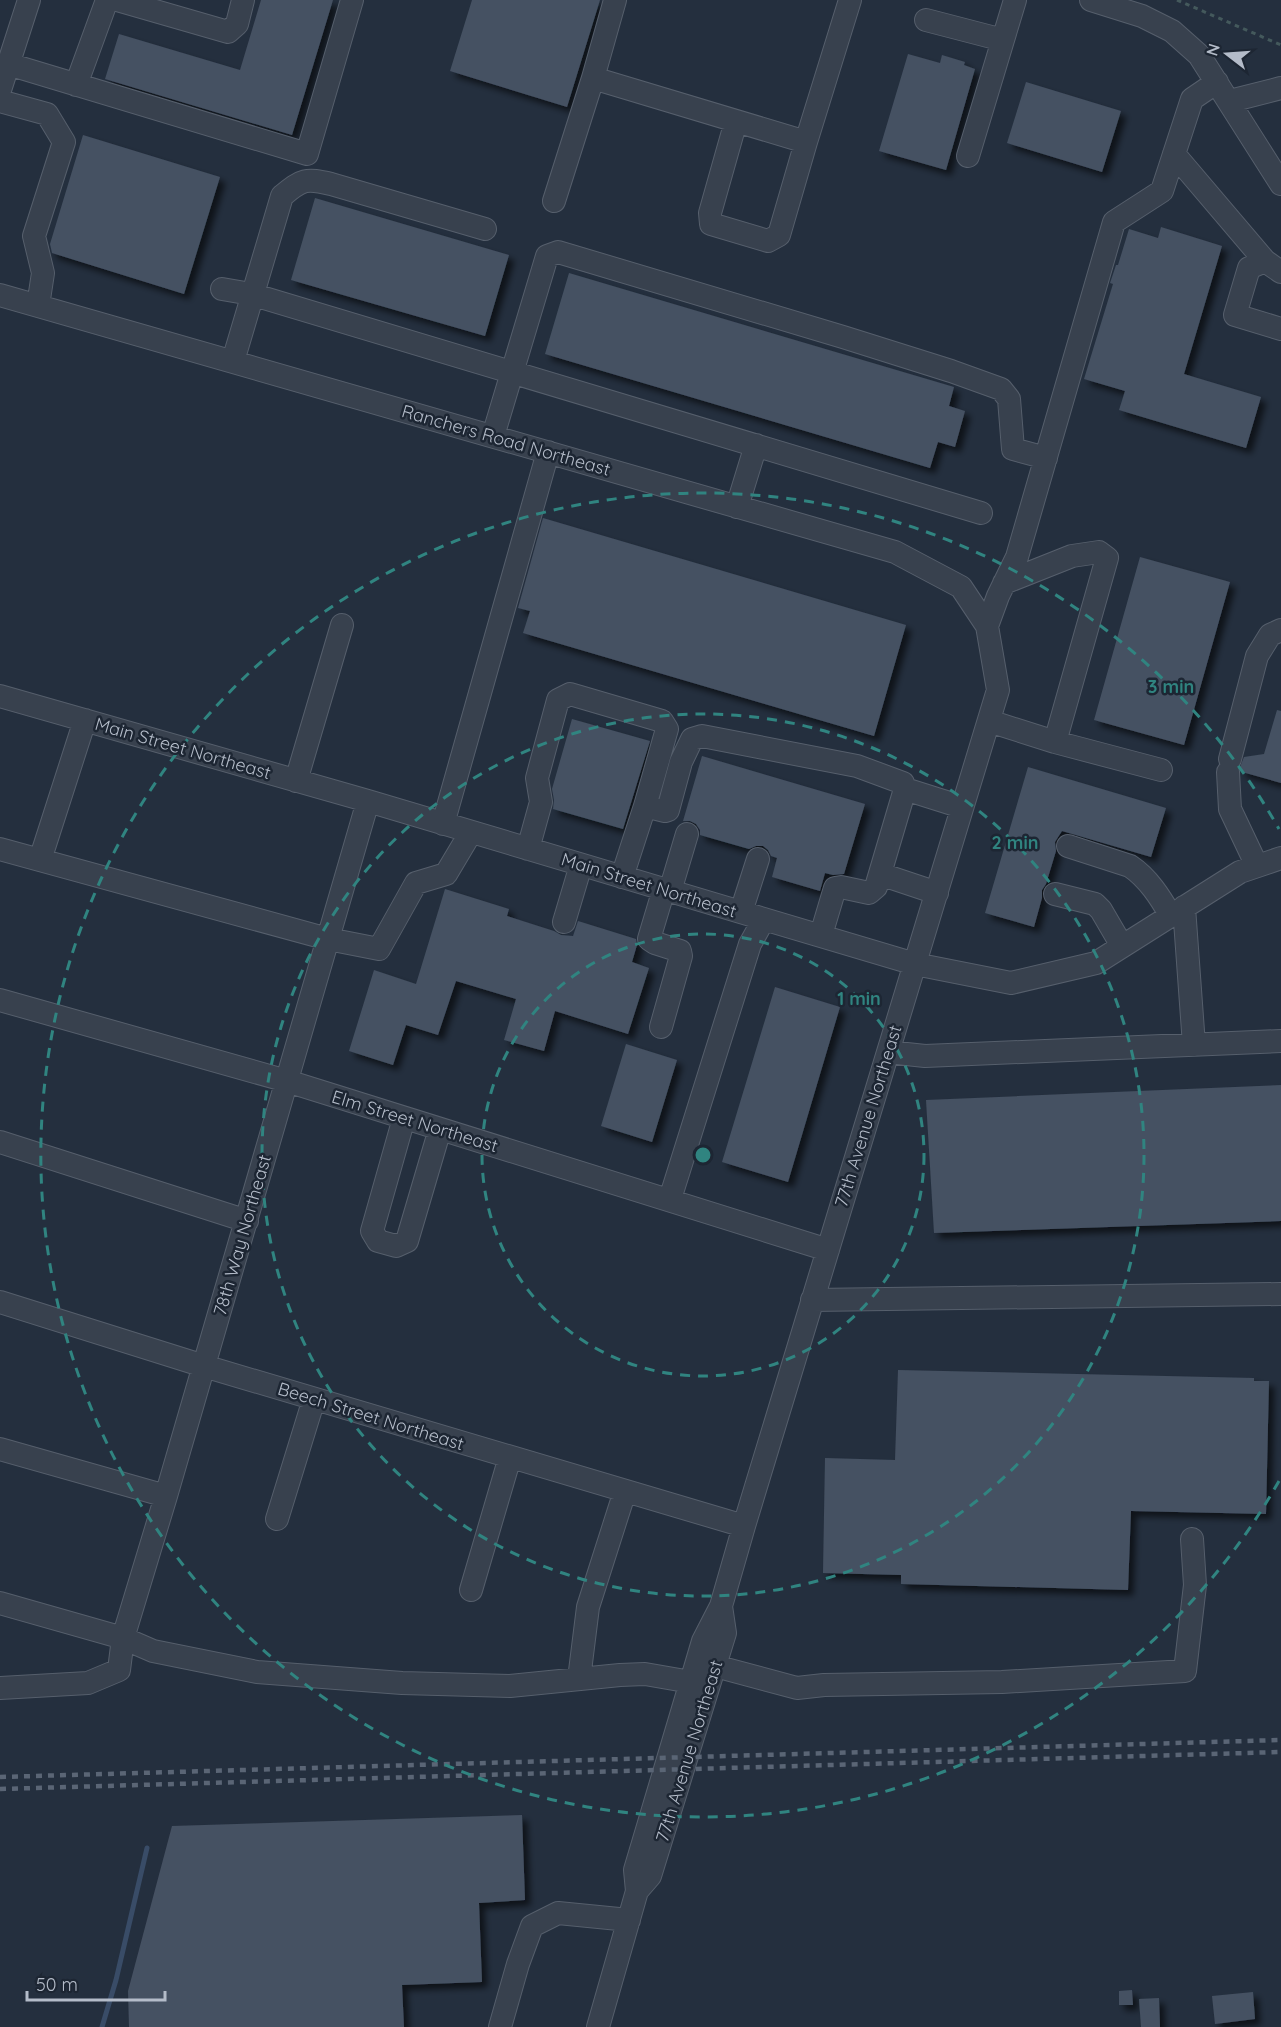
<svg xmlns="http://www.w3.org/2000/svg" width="1281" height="2027" font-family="Quicksand,sans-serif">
	<defs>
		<filter id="shadow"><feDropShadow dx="5.5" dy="5.5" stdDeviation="3" flood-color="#0009"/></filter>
	</defs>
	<rect width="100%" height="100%" fill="#242f3e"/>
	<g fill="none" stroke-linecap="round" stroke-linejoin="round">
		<!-- stream -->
		<path stroke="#394c67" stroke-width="5" d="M102,2027l14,-47 31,-132"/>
	</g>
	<!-- building -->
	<path fill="#455162" filter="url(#shadow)" d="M261,0h72l-41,135 -187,-56 14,-45 121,36z
		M472,0h128l-33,107 -117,-36z
		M908,54l32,9 2,-8 23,7 -1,3 11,4 -29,101 -67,-19z
		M1026,82l95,29 -19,61 -95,-29z
		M83,135l137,42 -36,117 -132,-41 -2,-9z
		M315,198l194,57 -24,81 -194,-56z
		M1161,227l61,19 -38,128 77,23 -15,51 -127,-38 6,-19 -41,-12 29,-95 -3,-1 6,-18h2l11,-36 29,9z
		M569,273l385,114 -5,19 16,5 -10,36 -17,-5 -8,26 -385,-114z
		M543,518l363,107 -32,111 -351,-103 7,-22 -12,-3z
		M1140,557l90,25 -46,163 -90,-25z
		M1277,710l4,1v72l-39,-11 -2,-5 4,-10 20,-3z
		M572,719l78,22 -27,88 -70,-20 1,-9 -2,-11z
		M702,756l163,48 -21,70 -11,1 -8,-2 -5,18 -48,-14 5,-19 -6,-2 -3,-6 -5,-4h-7l-7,3 -49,-14v-5l-4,-6 -6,-3h-7z
		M1028,767l138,41 -15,49 -89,-26 -7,11 1,9 -10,33 -4,6v8l-8,29 -49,-14z
		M445,889l64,20 -2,7 47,15 7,4 12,1 5,-15 58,18 1,6 -5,17 17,6 -21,66 -73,-23 -11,40 -40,-11 12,-41 -60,-18 -18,54 -32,-10 -13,40 -44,-14 25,-81 42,14z
		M775,987l65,20 -52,175 -66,-20z
		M626,1044l51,16 -25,82 -51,-16z
		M1281,1085v136l-347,12 -8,-133z
		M898,1370l356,8v3h15l-3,133 -135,-3 -3,79 -227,-6v-9l-78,-2 2,-115 70,2z
		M522,1815l3,85 -46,3 3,79 -80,3 2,42h-275l-1,-36 44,-165z
		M1132,1990l1,15h-14v-14z
		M1253,1992l2,27 -40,5 -3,-28z
		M1159,1998l1,29h-19l-2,-28z"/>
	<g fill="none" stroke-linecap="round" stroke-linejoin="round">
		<!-- minor casing -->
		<g stroke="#565f6c" stroke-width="24">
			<path id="minor" d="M117,0l111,32 9,-8 6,-24
				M615,0l-22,78 213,64 44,-142
				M1091,0l51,16 30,15 27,24 82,129
				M926,20l77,20
				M8,64l299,90 45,-154
				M76,85l31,-85
				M0,90l29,-90
				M0,101l47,13 17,28 -30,94 9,37 -5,33
				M1230,101l51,-13
				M736,121l-26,92 1,11 57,17 11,-6 27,-93
				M1174,154l91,107 16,11
				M968,156l47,-156
				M554,201l39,-123
				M1265,261l-16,7 -14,47 46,14
				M222,289l29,5 730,219
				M0,295l895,257 66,35 26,39 11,64 -254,836 -23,80 -18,35 -10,34 -58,195 2,21 -39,136
				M233,361l49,-165c20,-17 24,-18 49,-12l154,45
				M493,436l54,-180 11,-4 285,85 108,34 50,18 8,10 4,50 33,9
				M737,507l19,-62
				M1004,583l68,-27 27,-4 8,6 -52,184
				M987,626l11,-30 19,-39 97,-335 48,-31 30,-92 25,-17
				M0,696l368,105 547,163 96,19 85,-20 144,-91 41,-14
				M989,721l66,21 106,28
				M1230,759l27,-103 13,-21 11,-5
				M1228,772l2,37 27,57
				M296,781l46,-156
				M905,789l57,18
				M443,824l105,-372
				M1068,846l62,20c18,12 30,31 41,50
				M0,849l328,90 51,10 37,-66 30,-9 25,-42
				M528,849l13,-47 -4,-24 21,-78 12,-6 92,27 5,8 -22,77
				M40,860l45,-140
				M880,874l57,19
				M622,877l23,-71 20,5 3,-1 13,-48 11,-23 10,-3 155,30 46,17 2,6 -29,98 -7,6 -28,-6 -6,1 -14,47
				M670,891l17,-57
				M1055,894l40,10 6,6 21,36
				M1184,907l10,138
				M741,912l17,-53
				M564,922l17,-57
				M0,1000l287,81 541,169
				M661,1027l20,-71 -1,-5 -25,-8 -6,-4 15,-50
				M888,1052l37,4 356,-15
				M404,1118l-32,113 6,10 18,5 11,-5 33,-112
				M0,1142l247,79
				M670,1199l80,-255 14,-25
				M812,1300l469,-6
				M0,1302l204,64 540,160
				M0,1449l166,47
				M277,1519l37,-120
				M471,1590l39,-133
				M0,1603l123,35 30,13 104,21 145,11 108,3 110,-11 25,-1 46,8
				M715,1666l82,22 27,-3 178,-3 183,-11 10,-86 -3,-46
				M579,1679l9,-72 37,-116
				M0,1688l88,-5 31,-13 4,-32 43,-142 202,-695
				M637,1891l13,-15 75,-243 -4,-27
				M500,2027l18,-63 14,-38 26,-13 71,7"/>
		</g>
		<!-- path -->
		<path stroke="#44595c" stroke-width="3" stroke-dasharray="4.5 4.5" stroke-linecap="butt" d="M1177,0l104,45"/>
		<!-- minor -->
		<use href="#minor" stroke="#38414e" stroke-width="22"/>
		<!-- rail -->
		<path stroke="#5a6575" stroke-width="4.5" stroke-dasharray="6 6" stroke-linecap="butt" d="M0,1777l1281,-37
			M0,1789l1281,-37"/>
	</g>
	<!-- distance rings -->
	<g fill="none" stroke="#308480" stroke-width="3" stroke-dasharray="10 8">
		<circle cx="703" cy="1155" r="221"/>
		<circle cx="703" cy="1155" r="441"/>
		<path d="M1279 1481A662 662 0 1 1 1279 829"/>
	</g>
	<g text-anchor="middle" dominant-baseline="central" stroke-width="5" stroke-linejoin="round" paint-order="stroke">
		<!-- street labels -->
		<g font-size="18" fill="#b4bcc9" stroke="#1d2633">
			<text transform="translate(506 440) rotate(16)">Ranchers Road Northeast</text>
			<text transform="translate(183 748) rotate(16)">Main Street Northeast</text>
			<text transform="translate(649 885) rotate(17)">Main Street Northeast</text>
			<text transform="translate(868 1116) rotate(-73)">77th Avenue Northeast</text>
			<text transform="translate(415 1121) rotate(17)">Elm Street Northeast</text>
			<text transform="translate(242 1235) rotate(-74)">78th Way Northeast</text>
			<text transform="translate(371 1416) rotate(17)">Beech Street Northeast</text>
			<text transform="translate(689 1751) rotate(-73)">77th Avenue Northeast</text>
		</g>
	</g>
	<circle cx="703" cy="1155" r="9" fill="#308480" stroke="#1d2633" stroke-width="3"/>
	<g font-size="18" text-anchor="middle" font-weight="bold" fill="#308480" stroke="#1d2633" stroke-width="5" stroke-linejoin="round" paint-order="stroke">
		<text x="1171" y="693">3 min</text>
		<text x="1015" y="849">2 min</text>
		<text x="859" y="1005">1 min</text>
	</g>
	<!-- north arrow -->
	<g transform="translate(1227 54) rotate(287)" stroke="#1d2633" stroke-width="4.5" paint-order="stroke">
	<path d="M0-4.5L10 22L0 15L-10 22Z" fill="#b4bcc9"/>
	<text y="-9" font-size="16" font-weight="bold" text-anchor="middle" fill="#b4bcc9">N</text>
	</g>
	<!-- scale -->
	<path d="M27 1991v9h138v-9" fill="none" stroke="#b4bcc9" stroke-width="3"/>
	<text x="36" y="1991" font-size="18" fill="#b4bcc9" stroke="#1d2633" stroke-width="4.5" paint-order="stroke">50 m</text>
</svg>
